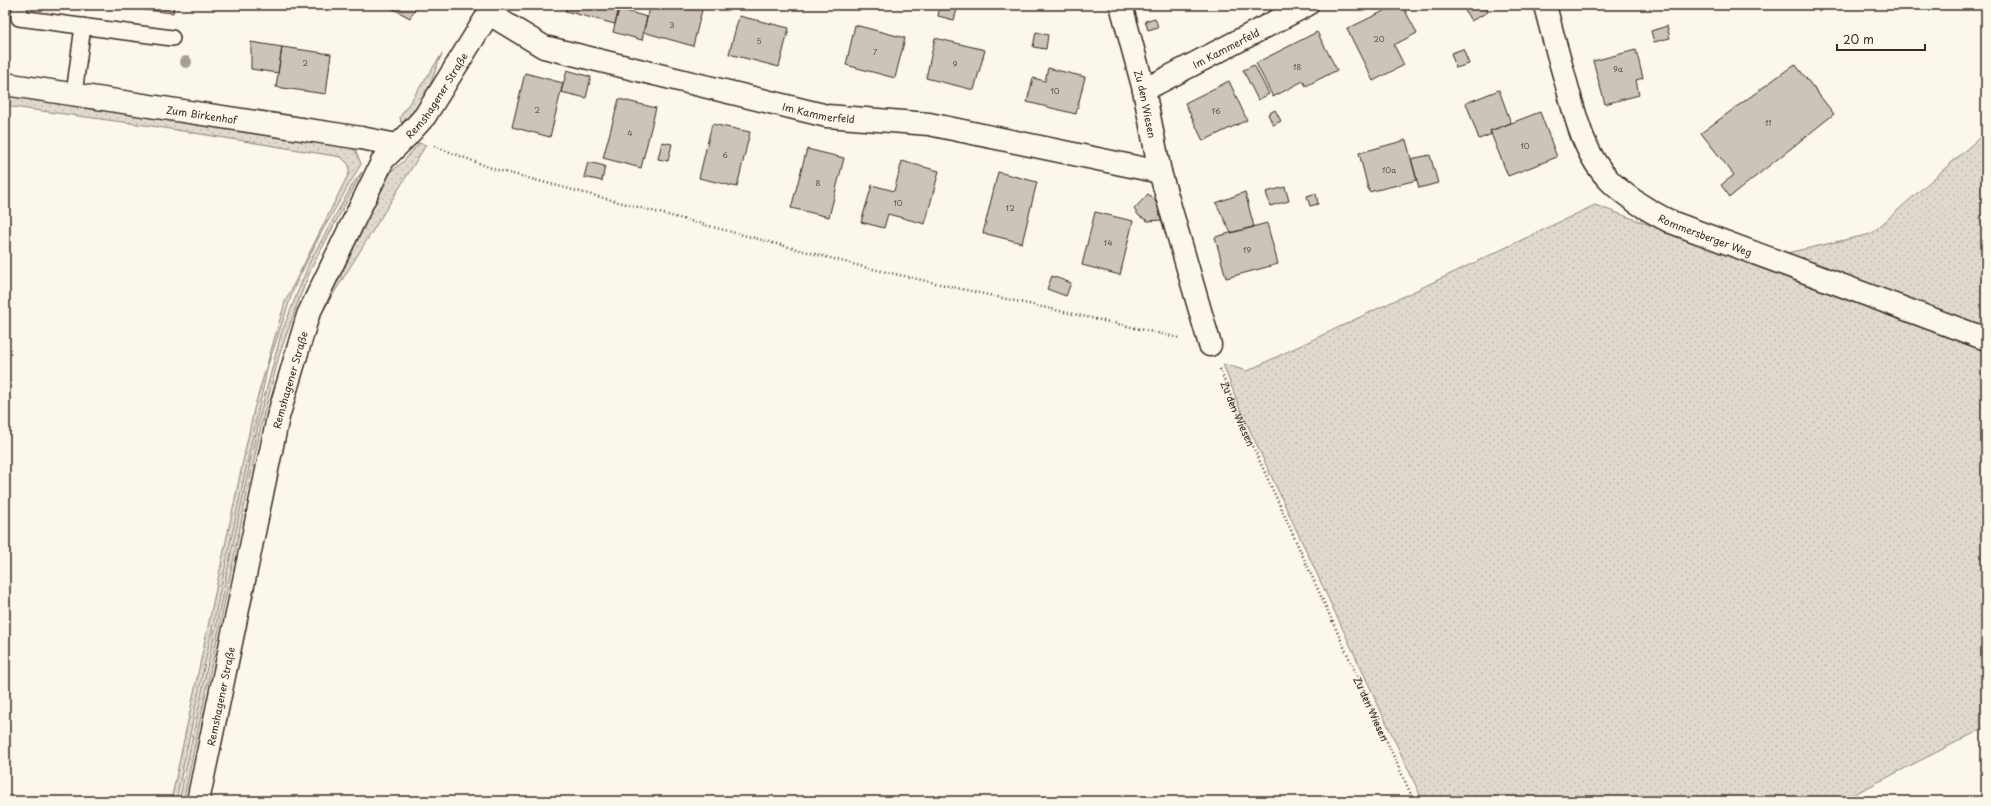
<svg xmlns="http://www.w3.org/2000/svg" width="1991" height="806" font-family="'Playpen Sans',sans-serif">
	<defs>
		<pattern id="grass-dots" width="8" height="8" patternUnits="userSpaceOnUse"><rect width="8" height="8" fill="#dfd9ce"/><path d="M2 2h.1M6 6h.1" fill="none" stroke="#c0bab0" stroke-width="1.8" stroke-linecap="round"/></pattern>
	</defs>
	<rect width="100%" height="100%" fill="#fbf7ec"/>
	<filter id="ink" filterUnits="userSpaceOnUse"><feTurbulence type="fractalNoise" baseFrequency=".025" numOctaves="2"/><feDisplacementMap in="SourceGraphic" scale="8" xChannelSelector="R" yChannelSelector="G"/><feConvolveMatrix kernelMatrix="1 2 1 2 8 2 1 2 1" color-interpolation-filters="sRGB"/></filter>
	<g filter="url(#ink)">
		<!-- grass -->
		<path fill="url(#grass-dots)" stroke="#8d8276" d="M442,54c-13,27 -13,54 -41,69l-1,-6z
			M5,93l341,52 10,6 5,13 -41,71 -26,53 -26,77 -92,436h-5l83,-392 31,-107 64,-129v-8l-8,-8 -189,-31 -147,-20z
			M1986,132v198l-208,-75 93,-21z
			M419,143l7,2 -102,164 41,-84 13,-35 15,-20 10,-8z
			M362,172l-50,95 -13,32 -20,57 -17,66 -76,367 -3,12h-4l81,-387 21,-80 29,-73 44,-79z
			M1595,205l391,142v380l-145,74h-418l-183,-392 -17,-45 24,7z"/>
		<!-- building -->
		<path fill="#ccc4b9" stroke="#3b2a1e" d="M100,5h74l-1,8z
			M386,5h31l-7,13z
			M567,5h53l-5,19 -50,-13z
			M651,5l52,1 -10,40 -50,-14z
			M940,5l18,1 -4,14 -16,-4z
			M1396,5h6l15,28 -23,12 10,20 -31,16 -26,-52z
			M1462,5h23l3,7 -17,9z
			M619,9l28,8 -5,23 -29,-8z
			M739,16l50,12 -10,39 -50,-13z
			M1155,18l3,9 -10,3 -3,-9z
			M855,25l50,13 -10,40 -49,-13z
			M1667,26l3,12 -16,4 -3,-11z
			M1036,32l12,3 -2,14 -13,-2z
			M1317,32l20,38 -31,16 -3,-5 -30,16 -17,-34z
			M935,38l50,12 -11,40 -48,-12z
			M251,42l31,5 -4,26 -27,-4z
			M282,47l49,7 -5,40 -50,-7z
			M1463,49l6,15 -13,4 -5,-15z
			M1636,50l7,28 -7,2 3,15 -34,9 -12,-43z
			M1795,64l39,50 -104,83 -9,-12 13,-10 -33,-42z
			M1254,65l15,29 -11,6 -15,-30z
			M1048,68l37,9 -9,37 -49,-12 6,-24 12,3z
			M567,70l24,7 -5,21 -25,-6z
			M525,73l38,10 -13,54 -38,-10z
			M1229,81l18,39 -44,21 -18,-38z
			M1499,90l12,33 -21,8 2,3 -13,5 -13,-36z
			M619,99l37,9 -15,60 -38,-10z
			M1275,110l6,11 -8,4 -5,-11z
			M1540,112l17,45 -49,19 -18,-45z
			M712,124l38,8 -13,55 -38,-9z
			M1406,140l11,40 -48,12 -10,-39z
			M662,142l10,2 -4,17 -10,-2z
			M807,149l37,9 -15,59 -38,-9z
			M1430,155l8,28 -19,5 -8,-29z
			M902,161l37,10 -14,53 -37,-10 -4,14 -23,-6 11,-37 22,6z
			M588,162l17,4 -3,15 -18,-4z
			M998,172l39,10 -15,61 -39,-10z
			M1285,187l4,14 -19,5 -4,-14z
			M1245,192l9,35 -23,6 -15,-30z
			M1316,193l2,11 -8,2 -3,-10z
			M1148,194l6,5 5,9 3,12 -14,1 -9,-5 -5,-7z
			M1095,212l38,9 -13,54 -38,-10z
			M1267,223l11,41 -52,14 -11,-41z
			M1052,276l19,7 -5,13 -19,-7z"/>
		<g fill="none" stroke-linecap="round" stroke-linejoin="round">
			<!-- service casing -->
			<g stroke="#3b2a1e" stroke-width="18">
				<path id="service" d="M20,5l-1,13 153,20
					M74,94l9,-68"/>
			</g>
			<!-- minor casing -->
			<g stroke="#3b2a1e" stroke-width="25">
				<g id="minor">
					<path id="s2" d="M1121,5l23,85 16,82 50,173"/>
					<path id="s3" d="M1545,5c6,25 13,49 20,74 10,35 18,75 45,102 18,18 39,30 61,41l315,117"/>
					<path id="s4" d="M488,13l56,34 283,69 102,8 231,48"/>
					<path id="s5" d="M5,84l356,54 36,7"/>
					<path id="s6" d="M1144,90l163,-85"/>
				</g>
			</g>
			<!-- tertiary casing -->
			<g stroke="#3b2a1e" stroke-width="25">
				<g id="tertiary">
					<path id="s7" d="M198,801l80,-384 30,-102 75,-155 24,-24 18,-20 69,-111"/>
				</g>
			</g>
			<!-- path -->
			<g stroke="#3b2a1e" stroke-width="2.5" stroke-dasharray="1 3" stroke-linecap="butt">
				<path d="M434,146l60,23 370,98 316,71"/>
				<path id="s1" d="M1220,369l16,40 178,392"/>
			</g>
			<!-- service -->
			<use href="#service" stroke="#fbf7ec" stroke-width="15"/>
			<!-- minor -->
			<use href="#minor" stroke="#fbf7ec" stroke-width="22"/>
			<!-- tertiary -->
			<use href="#tertiary" stroke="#fbf7ec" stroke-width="22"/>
		</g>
		<!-- trees -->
		<circle fill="#a89e93" cx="186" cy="62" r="6"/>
	</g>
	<g text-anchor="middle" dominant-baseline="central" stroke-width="3.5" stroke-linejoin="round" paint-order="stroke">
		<!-- number labels -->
		<g font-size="8" fill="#5f5045">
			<text x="672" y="25">3</text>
			<text x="1379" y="39">20</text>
			<text x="759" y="41">5</text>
			<text x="875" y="52">7</text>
			<text x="305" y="63">2</text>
			<text x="955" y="64">9</text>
			<text x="1297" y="67">18</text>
			<text x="1618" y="69">9a</text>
			<text x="1055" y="91">10</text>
			<text x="537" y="110">2</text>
			<text x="1216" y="111">16</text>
			<text x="1768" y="123">11</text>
			<text x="630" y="133">4</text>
			<text x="1525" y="146">10</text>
			<text x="725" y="155">6</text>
			<text x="1389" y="170">10a</text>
			<text x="818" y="183">8</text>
			<text x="898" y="203">10</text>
			<text x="1010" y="208">12</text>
			<text x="1108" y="243">14</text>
			<text x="1247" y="250">19</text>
		</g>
		<!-- street labels -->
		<g font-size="10" fill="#3b2a1e" stroke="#fbf7ec">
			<text stroke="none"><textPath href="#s6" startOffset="92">Im Kammerfeld</textPath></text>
			<text stroke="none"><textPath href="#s7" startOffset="755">Remshagener Straße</textPath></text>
			<text stroke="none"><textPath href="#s2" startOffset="102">Zu den Wiesen</textPath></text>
			<text stroke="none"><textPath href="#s4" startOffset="348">Im Kammerfeld</textPath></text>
			<text stroke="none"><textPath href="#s5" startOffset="199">Zum Birkenhof</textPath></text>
			<text stroke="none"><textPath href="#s3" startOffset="300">Rommersberger Weg</textPath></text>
			<text stroke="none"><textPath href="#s7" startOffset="431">Remshagener Straße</textPath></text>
			<text stroke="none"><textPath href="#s1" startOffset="48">Zu den Wiesen</textPath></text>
			<text stroke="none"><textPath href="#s7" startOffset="107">Remshagener Straße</textPath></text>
			<text stroke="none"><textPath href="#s1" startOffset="372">Zu den Wiesen</textPath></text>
		</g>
	</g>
	<!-- margin -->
	<rect width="1991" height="806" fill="none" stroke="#fbf7ec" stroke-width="20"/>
	<rect x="10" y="10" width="1971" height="786" fill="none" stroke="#3b2a1e" stroke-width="1.5" filter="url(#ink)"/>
	<!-- scale -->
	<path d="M1837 44v6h88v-6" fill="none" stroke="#3b2a1e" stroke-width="2"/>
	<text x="1843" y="44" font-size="12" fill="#3b2a1e" stroke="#fbf7ec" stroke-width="3" paint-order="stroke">20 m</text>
</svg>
